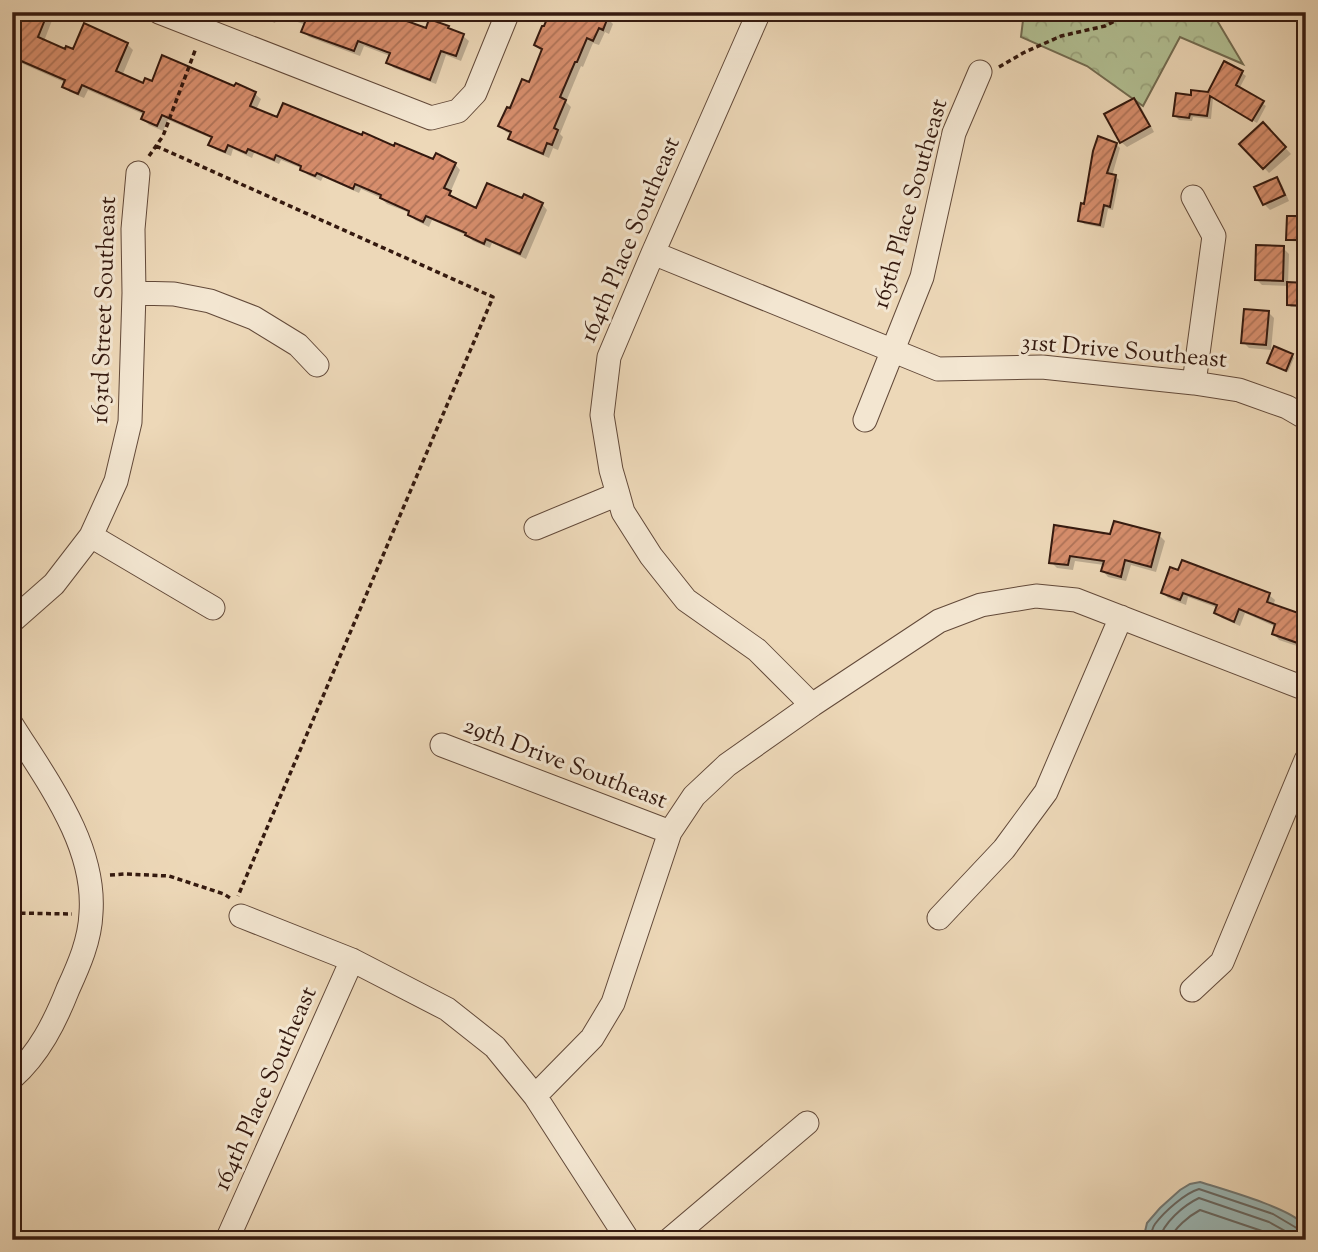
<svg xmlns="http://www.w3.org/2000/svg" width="1318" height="1252" font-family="'Sorts Mill Goudy',serif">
	<defs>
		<pattern id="forest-crowns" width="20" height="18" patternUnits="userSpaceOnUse" patternTransform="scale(1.75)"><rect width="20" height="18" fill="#b2c094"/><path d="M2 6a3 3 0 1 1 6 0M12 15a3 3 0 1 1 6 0" fill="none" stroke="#9aa47e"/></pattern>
		<pattern id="building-hatch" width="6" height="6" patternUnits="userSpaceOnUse" patternTransform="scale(1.75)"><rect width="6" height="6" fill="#d78e6d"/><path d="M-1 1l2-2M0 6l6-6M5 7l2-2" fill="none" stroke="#af7358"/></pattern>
	</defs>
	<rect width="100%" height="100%" fill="#edd8b8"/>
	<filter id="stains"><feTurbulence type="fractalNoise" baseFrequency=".00286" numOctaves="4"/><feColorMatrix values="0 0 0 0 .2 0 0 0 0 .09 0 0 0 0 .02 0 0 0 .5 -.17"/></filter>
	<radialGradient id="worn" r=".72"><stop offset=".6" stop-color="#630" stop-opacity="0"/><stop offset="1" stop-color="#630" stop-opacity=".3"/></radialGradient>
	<!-- forest -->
	<path fill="url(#forest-crowns)" stroke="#736c52" stroke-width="2" d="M1024,12h188l31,52 -63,-27 -37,69 -56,-40 -66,-29z"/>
	<!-- water -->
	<path fill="#9bb8b7" stroke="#727874" stroke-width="2" d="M1200,1182c22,7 90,26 103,42 4,4 3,10 3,16h-163l4,-17 13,-15 20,-18 10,-6z"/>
	<!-- shadow -->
	<path fill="#0003" d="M247,12h129l51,18 21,-3 4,5 11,4 6,5 -8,20 -15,-6 -10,29 -42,-16 -6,-5 2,-7 -26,-10 -4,10 -51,-19 -6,-6 3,-6 -28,-10 -3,8z
		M551,12h63l-4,9 3,3 -4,10 -4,-2 -6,13 -6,-2 -10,24 -2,-1 -15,36 5,5 -11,27 3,3 -5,13 -5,-2 -4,10 -33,-14 -6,-6 2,-4 -6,-2 -5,-6 29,-42 11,-33 -5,-6z
		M48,13l5,5 -9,23 22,10h8l53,-7 6,6 -11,26 22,9 91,3 20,6 6,5 -5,11 22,10 84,17 72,25 21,2 5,6 -10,23 5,6 22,11 46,-10 19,4 5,6 -21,49 -34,-16 -2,5 -17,-7 -5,-5 -36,-16 -3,7 -14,-7 -5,-7 -23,-9 -6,-6 -20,-9 -2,4 -36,-16 -2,4 -13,-6 -7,-7 -20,-8 -2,4 -25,-11 -2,5 -19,-9 -2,7 -15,-6 -5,-6 2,-5 -45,-19 -5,11 -14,-6 -6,-6 2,-4 -57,-25 -4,8 -14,-6 -6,-5 2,-4 -54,-24v-40l10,3z
		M1242,73l4,3 -7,13 27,17 -9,17 -44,-25 -2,21 -18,-2 -1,4 -13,-1 -4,-4 17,-19 17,-3z
		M1134,100l6,5 14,27 -27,15 -6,-5z
		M1263,124l28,30 -22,19 -27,-29z
		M1116,144l4,4 -8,28h3l4,4 -6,30 -5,-1 -4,19 -20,-4 -4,-4z
		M1276,179l6,6 7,16 -19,9 -6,-6z
		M1306,218v24l-16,-1 -2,-2z
		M1283,248l6,6 -1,30 18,1v22h-15l-3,-3 1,-18 -27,-1 -6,-6z
		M1268,312l6,6 -3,32 -22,-2 -6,-6z
		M1292,355l2,3 -6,14 -17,-7z
		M1159,535l6,6 -9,31 -25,-7 -5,16 -18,-4 -5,-6 1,-6 -29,-4 -2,9 -16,-2 -6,-6 61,-26z
		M1171,569l98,26 6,5 -2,6 33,13v30l-27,-9 -5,-6 2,-7 -31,-14 -5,13 -18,-8 -6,-5 2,-5 -30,-11 -2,8 -18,-7 -5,-5z"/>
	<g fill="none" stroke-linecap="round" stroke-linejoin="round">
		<!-- shore -->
		<path stroke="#686863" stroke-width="2" d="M1150,1240c1,-6 2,-12 5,-16 9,-12 30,-31 44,-35l74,25 27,16h6
			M1159,1240c4,-17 25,-35 40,-42l70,24 27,15 10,2
			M1170,1240c4,-12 19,-24 30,-30l65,22 15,8"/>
	</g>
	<!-- building -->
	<path fill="url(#building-hatch)" stroke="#34190f" stroke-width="2" d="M24,12h24l-10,25 27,12 1,-3 7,3 11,-26 44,20 -12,28 27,12 2,-5 7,3 10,-26 72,31 2,-3 20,9 -6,14 27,11 6,-14 79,32 1,-3 31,14 1,-3 38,16 3,-6 20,10 -12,25 7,3 -2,4 27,13 11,-25 35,15 2,-4 19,9 -23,51 -34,-15 -2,5 -19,-9 1,-2 -40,-17 -3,6 -15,-7 1,-4 -29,-13 1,-3 -26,-11 -2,5 -36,-16 -2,3 -15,-6 1,-4 -25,-11 -2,5 -26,-11 -2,4 -18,-8 -3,7 -17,-7 4,-8 -50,-22 -5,11 -16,-7 3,-7 -62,-27 -4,9 -16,-7 3,-7 -53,-23v-17z
		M309,12h73l44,16 3,-9 20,7 -1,2 16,6 -8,22 -15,-5 -11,29 -44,-17 4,-10 -32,-12 -4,10 -53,-19z
		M550,12h55l-1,3 4,2 -5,13 -4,-2 -6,13 -6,-3 -10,24h-2l-15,35 6,3 -12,28 4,2 -6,15 -5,-2 -4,11 -35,-15 3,-7 -13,-6 9,-19 3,1 12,-29 7,3 13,-33 -8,-4 8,-19h2z
		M1224,61l19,10 -7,14 28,16 -12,20 -42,-25 -3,20 -17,-2 -1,4 -16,-2 3,-23 15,2v-5l17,2z
		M1134,98l16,28 -30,17 -16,-29z
		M1263,122l23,25 -23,22 -24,-25z
		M1098,136l19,7 -10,30 9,2 -6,32 -6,-2 -4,20 -22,-4 3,-18 3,1 9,-53z
		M1277,177l8,18 -22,10 -9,-18z
		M1287,216h19v24h-20z
		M1256,245l28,1 -1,35 -28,-1z
		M1287,282l19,1v23l-19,-1z
		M1244,309l25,2 -3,34 -25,-2z
		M1274,346l19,8 -7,17 -19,-8z
		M1114,521l46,12 -9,34 -26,-7 -4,17 -20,-6 3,-10 -34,-5 -2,9 -19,-2 5,-38 56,9z
		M1182,560l88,33 -3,9 34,12v2l5,1v29l-34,-12 3,-10 -36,-15 -5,13 -20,-9 3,-8 -34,-12 -3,7 -19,-7 9,-26 8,3z"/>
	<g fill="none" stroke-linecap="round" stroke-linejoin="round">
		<!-- street casing -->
		<g stroke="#624939" stroke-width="25">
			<path id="street" d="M159,12l272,106 27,-7 17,-18 33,-81
				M1193,197l21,39 -20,147
				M653,253l285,116 104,-2 152,16 45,7 48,17 19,11
				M134,293l40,1 36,7 44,17 44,27 19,20
				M865,420l57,-143 32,-144 26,-61
				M618,494l5,18 28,44 35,44 71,50 55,55
				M536,528l82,-34 -7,-24 -9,-55 7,-58 44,-104 106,-241
				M91,536l122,72
				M12,621l42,-37 37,-48 25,-55 14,-59 4,-129 -1,-64 5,-56
				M12,725c35,56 84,120 79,188 -1,27 -12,52 -23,76 -13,33 -29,65 -56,89
				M442,745l228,87
				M241,916l111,44 95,49 48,38 40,49 93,144
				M939,918l65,-69 42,-57 75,-175
				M1192,990l30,-28 84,-202
				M535,1096l57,-58 21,-35 57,-171 24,-36 33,-31 85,-60 127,-84 42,-16 55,-9 40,4 230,89
				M227,1240l125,-280
				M669,1240l138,-117"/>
		</g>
		<!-- path -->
		<path stroke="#34190f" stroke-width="3.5" stroke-dasharray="5 3.5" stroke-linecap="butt" d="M999,67l24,-14 38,-17 44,-10 27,-14
			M156,146l337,151 -255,599
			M149,156l14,-20 33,-88
			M110,875l15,-1 44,2 55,18 6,4
			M12,913l60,1"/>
		<!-- street -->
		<use href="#street" stroke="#f3e6d1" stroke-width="23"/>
	</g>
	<g text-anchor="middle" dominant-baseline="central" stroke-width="6" stroke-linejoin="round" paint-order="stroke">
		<!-- street labels -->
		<g font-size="24" fill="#34190f" stroke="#f3e6d1">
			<text transform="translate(911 204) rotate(-74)">165th Place Southeast</text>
			<text transform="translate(631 240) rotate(-67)">164th Place Southeast</text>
			<text transform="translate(105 310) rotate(-88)">163rd Street Southeast</text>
			<text transform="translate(1124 352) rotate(5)">31st Drive Southeast</text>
			<text transform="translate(565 764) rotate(21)">29th Drive Southeast</text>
			<text transform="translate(266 1089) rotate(-66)">164th Place Southeast</text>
		</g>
	</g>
	<!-- margin -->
	<rect width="1318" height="1252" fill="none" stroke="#edd8b8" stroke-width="42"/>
	<rect x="14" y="14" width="1290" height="1224" fill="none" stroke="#34190f" stroke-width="3.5"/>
	<rect x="21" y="21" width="1276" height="1210" fill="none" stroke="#34190f" stroke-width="2"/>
	<rect width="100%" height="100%" filter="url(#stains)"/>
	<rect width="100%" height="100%" fill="url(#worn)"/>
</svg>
